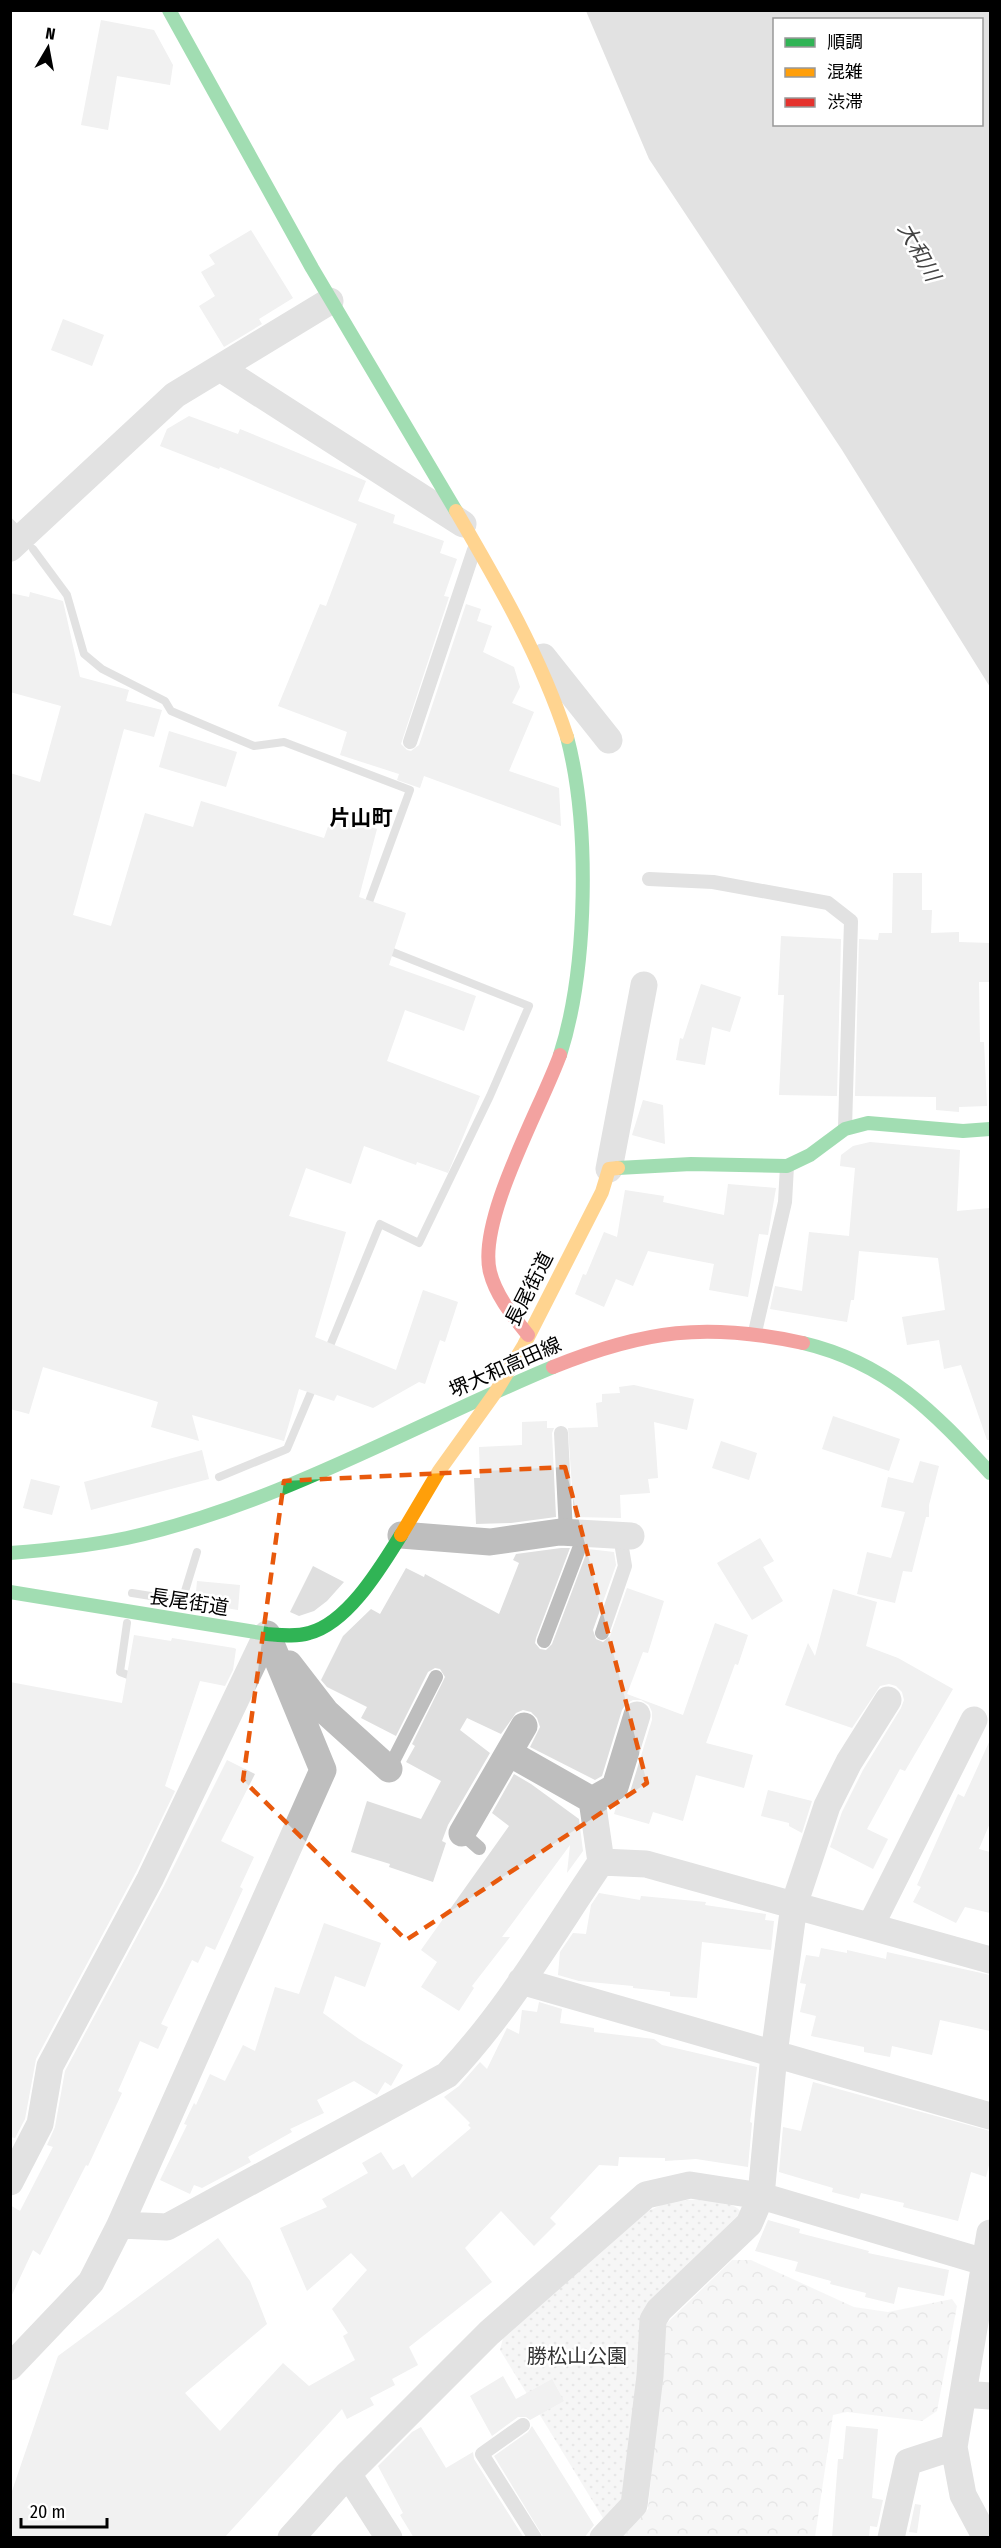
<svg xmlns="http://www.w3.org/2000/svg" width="1001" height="2548" font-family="'Fira Sans Condensed','Noto Sans JP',sans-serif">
	<defs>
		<pattern id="forest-crowns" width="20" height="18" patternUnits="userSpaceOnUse" patternTransform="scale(1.5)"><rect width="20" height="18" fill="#ececec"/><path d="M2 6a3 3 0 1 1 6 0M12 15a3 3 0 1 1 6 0" fill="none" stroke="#c9c9c9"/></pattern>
		<pattern id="park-dots" width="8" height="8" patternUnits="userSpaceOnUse" patternTransform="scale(1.5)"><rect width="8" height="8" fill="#ececec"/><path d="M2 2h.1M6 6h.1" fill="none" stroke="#c9c9c9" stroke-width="1.8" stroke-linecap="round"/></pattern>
	</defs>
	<rect width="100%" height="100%" fill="#fff"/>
	<!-- forest -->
	<path fill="url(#forest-crowns)" d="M732,2260h19l103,47 34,5 64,-13 5,7 -20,105 -15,10 -75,-9 -14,3 -18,122 -193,1 26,-29 17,-184z"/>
	<!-- park -->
	<path fill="url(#park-dots)" d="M687,2200c15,0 45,-1 54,12l-2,8 -91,90 -25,196 -17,17 -106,-173 3,-12 136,-123 29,-13z"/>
	<!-- water -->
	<path fill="#bfbfbf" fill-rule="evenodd" d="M586,11h404v676l-148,-237 -193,-291zM774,20h208v104h-208z"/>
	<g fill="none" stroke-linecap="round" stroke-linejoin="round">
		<!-- stream -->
		<path stroke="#bfbfbf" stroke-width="8" d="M10,522l7,7
			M33,549l34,46 17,59 18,15 63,32 6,10 83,35 30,-4 126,48 -44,120
			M327,1353l53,-129 39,19 71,-147 39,-90 -144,-57
			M219,1477l68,-28 27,-64
			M132,1593l50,8 15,-49
			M127,1623l-7,49 16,6"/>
	</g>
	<!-- building -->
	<path fill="#dfdfdf" d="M101,20l53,10 19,35 -3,20 -53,-9 -9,54 -27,-5z
		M251,230l42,68 -34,21 3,5 -38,23 -25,-41 16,-10 -14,-24 14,-8 -6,-9z
		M63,319l41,16 -12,31 -41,-16z
		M189,416l49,18 2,-5 126,52 -8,20 37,14 -2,8 51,18 -4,12 17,6 -13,37 5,1 -48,147 6,6 4,1 8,-6 47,-141 15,5 -4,12 15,5 -9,26 31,15 6,20 -8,16 22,9 -25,59 50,17 2,38 -137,-50 -4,12 -23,-8 2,-6 -59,-19 7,-23 -69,-26 42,-102 6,2 31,-82 -137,-57 -1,2 -59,-23 7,-17z
		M30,592l33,9 17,76 49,13 -3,11 36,9 -8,27 -30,-8 -51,186 38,11 34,-113 48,14 8,-26 123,37 8,-23 45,14 -18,68 47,16 -17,52 87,31 -12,35 -59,-21 -18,51 93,35 -32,77 -31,-11 -1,3 -52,-19 -13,38 -45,-16 -17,48 57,16 -31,105 81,33 27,-80 35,12 -13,40 -5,-2 -15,44 -6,-2 -46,26 -36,-13 -3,6 -35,-12 -15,52 -92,-26 7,26 -48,-14 7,-25 -115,-35 -14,47 -19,-5v-636l30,9 21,-76 -51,-14v-99l19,4z
		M169,731l68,21 -11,35 -67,-20z
		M893,873h29v37h10l-1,23 28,-1v10l31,1v39h-11l1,60h4l3,64 -28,1v5l-23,-2v-13l-81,-1 4,-157 19,1 1,-7h13z
		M781,936l60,3 -4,157 -58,-1 5,-100h-6z
		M701,984l40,13 -11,35 -18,-5 -7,38 -29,-5 4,-22 3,1z
		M643,1100l20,5 2,39 -33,-9z
		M870,1142l90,8 -3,61 33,-3v232h-3l-26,-75 -17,4 -5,-29 -32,5 -5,-28 43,-7 -7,-52 -79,-7 -5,49h-3l-4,22 -77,-13 5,-23 27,5 7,-59 40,4 6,-68 -15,-2 1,-11 12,-9z
		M728,1184l48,4 -8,47 -9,-1 -11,63 -39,-7 5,-26 -66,-13 -15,35 -17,-7 -12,28 -29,-13 8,-20 3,1 18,-43 13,5 8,-47 39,6 -1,6 61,13z
		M634,1385l60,14 -7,31 -33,-8 4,56 -10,1 2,14 -30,2 1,23 -47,-1 -6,-89 30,-1 -2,-24 6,-1v-8l18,-1 -1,-6z
		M833,1416l67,23 -11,32 -67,-22z
		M547,1421v7h7l-2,5 4,84 -45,6 -35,1 -2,-46h6l-1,-31 43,-2v-23z
		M721,1441l36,12 -8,27 -37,-12z
		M202,1450l7,29 -118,31 -7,-28z
		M920,1461l19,5 -10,39v12h-3l-14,55 -9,-1 -8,32 -38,-9 10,-42 24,6 14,-46 -24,-5 7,-30 25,6z
		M31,1479l29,7 -8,29 -29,-7z
		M760,1538l14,23 -11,6 20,34 -31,19 -35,-57z
		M561,1548h9l-34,90 -1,5 5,6 6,1 6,-6 36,-95 26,3 2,13 -23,65 3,9 7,3 7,-6 17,-48 37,13 -16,52 -5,-1 -16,42 56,21 32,-92 33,12 -10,30 -3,-1 -29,79 47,12 -9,33 -48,-13 -13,46 -30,-9 -4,12 -35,-10 3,-10 13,-12 22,-72v-8l-3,-7 -8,-5h-8l-6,3 -5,7 -20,66 -7,4 -65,-33 10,-20 -3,-9 -6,-6 -8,-2 -7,3 -15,21 -34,-16 -7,12 30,23 -42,72 -6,16 4,2 -13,39 -44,-15 1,-3 -39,-12 16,-51 54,18 20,-38 -35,-19 9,-16 -3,-2 33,-67 -5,-8 -5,-1 -7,4 -32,64 -35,-18 6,-11 -40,-20 -6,-7 22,-44 28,-27 9,5 26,-46 18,9 1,-3 74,40 20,-51 -6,-3 3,-6z
		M313,1566l31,16 -17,19 -13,10 -15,5 -9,-4z
		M197,1581l43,4 -2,25 -43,-7z
		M833,1589l44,13 -11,44 32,12 55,31 -48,82 -5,-2 -33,60 21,10 -15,30 -43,-22 12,-35 21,-42 38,-62 3,-8 -2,-8 -6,-6 -7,-2 -9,2 -28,42 -67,-23 23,-62 7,13z
		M134,1635l37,6 1,-3 62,10 2,1 -3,21 -8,16 -25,-5 -35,105 10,5 -39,81 -100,187 -11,60 -10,19 -5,-1v-455l112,21z
		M990,1740v83l-11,26 11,3v61l-25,-6 -9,16 -43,-21 8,-15 -4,-2 41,-91 6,3z
		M227,1760l28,14 -34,67 33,16 -14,30 3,2 -28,61 -9,-4 -8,17 -6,-3 -31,64 7,3 -10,22 -18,-8 -22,50 4,2 -34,73 -2,-1 -46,90 -7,-5 -23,49v-94l10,6 33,-64 -6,-2 8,-18 10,-56 99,-185z
		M514,1774l17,10 48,35 4,32 -16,22 3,-28 -68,92h8l-38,49 2,2 -15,23 -38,-24 16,-25 -16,-12 88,-124 -17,-13z
		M768,1790l44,11 -10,32 -13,-7v-3l-28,-7z
		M599,1893l41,7 1,-4 65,6 -1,3 61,9 -1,6 9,1 -3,29 -69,-8 -5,56 -27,-2v-4l-37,-4v-2l-54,-5 -21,-6 2,-23 13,-19 13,1 5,-29z
		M324,1923l57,20 -16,44 -30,-11 -12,37 36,26 44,26 -12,21 -6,-4 -8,13 -23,-14 -37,19 7,13 -34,16 2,3 -44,25 3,5 -49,26 -8,-3 -4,9 -30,-14 27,-55 -3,-1 10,-21 2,2 14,-31 15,7 18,-36 12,6 20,-64 24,7z
		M821,1948l26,5v-3l39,9 1,-7 103,23v56l-50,-11 -8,35 -40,-9 -2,11 -26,-5v-5l-53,-11 5,-20 -16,-4 6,-28 -6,-1 6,-28 13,2z
		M539,2002l23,7 -2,14 34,5v4l60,7 8,6 95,22 -7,55 2,1 -4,44 -52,-8 -31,2v-3l-46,-1 -1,9 -19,-1 -49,53 6,6 -22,22 -33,-35 -36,37 27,34 -83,65 9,18 -26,14 3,6 -25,13 4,7 -27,14 -5,-10 -118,129h-214v-41l48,-141 160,-118 32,43 17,43 -82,69 35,38 63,-68 26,23 46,-26 -12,-24 5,-3 -16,-24 35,-39 -16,-17 -44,38 -27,-63 47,-21 -5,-8 46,-26 -6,-10 19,-11 12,18 11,-6 8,14 59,-50 -3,-3 2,-2 -26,-26 15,-11 21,-24 7,7 20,-41 12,6 3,-24 15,2z
		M813,2082l177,49v30l-4,16 -15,-5 -13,49 -55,-14 1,-4 -43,-10 -2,6 -27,-7 1,-4 -54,-16 4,-45 18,4z
		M768,2220l32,9 -1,4 70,18 -1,2 81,17 -5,26 -46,-9 -4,17 -29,-7 1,-4 -36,-9 1,-3 -36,-10 3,-9 -43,-11z
		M503,2376l13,23 36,-20 12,22 -34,19 -4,-3h-8l-26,19 -22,-40z
		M532,2426l62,99 -10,13h-40l-50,-82 34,-24z
		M846,2426l32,3 -6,69 11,2 -6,27 -7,-1 -1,12h-37l6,-79h5z
		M421,2427l25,41 27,-16 1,7 50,79h-110l-14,-23 3,-2 -25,-47 34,-34z
		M915,2504l6,1 -4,28 -8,-1z"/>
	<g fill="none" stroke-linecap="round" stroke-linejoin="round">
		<!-- lane -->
		<path stroke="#bebebe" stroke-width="14" d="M410,742l64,-192
			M649,879l64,3 115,21 23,18 -6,207
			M755,1332l30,-130 2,-36
			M561,1433l5,99
			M602,1633l23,-67 -5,-30
			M544,1641l41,-108
			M389,1769l47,-92
			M462,1833l17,15
			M523,2425l-41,29 53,84"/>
		<!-- street -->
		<path stroke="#bebebe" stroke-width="27" d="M220,368l243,156
			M10,548l165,-153 155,-94
			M543,657l66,83
			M609,1169l35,-184
			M401,1535l89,7 70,-10 71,4
			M289,1664l37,48 63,57
			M509,1753l83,47
			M462,1833l62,-107
			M601,1862l45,2 344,96
			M871,1925l103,-205
			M521,1981l469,135
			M10,2182l30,-58 10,-58 100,-187 117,-245
			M120,2225l47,2 280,-152c60,-63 105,-141 154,-213l-9,-62 23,-13 22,-72
			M10,2367l81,-85 29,-57 203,-455 -56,-136
			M963,2394l27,2
			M348,2474l41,64
			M291,2538l57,-64 141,-141 157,-138 44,-10 71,11 223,66
			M603,2538l31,-33 16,-129 3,-56 6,-10 90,-86 12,-28 13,-142 20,-149 33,-99 22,-44 39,-62
			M891,2538l17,-76 46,-15
			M986,2538l-23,-43 -9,-48 36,-214"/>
		<!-- fast -->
		<path stroke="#30b455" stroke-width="14" d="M169,10l143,258 144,243
			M560,1055c28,-87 30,-231 7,-318
			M618,1168l73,-4 96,2 23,-11 35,-26 23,-6 95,8 27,-2
			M803,1343c84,20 130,68 187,130
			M10,1553c40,-3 78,-7 117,-15 150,-33 286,-113 426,-171
			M10,1592l257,42c14,1 29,3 42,-1 39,-10 72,-66 92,-98"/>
		<!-- slow -->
		<path stroke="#ff9f0a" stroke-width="14" d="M456,511c42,72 85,146 111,226
			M401,1535l38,-64 56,-78 29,-48 78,-153 7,-23 9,-1"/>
		<!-- jam -->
		<path stroke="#e5322d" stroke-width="14" d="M528,1335c-15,-19 -32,-39 -38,-63 -13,-52 51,-164 70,-217
			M553,1367c92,-37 153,-45 250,-24"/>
	</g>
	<!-- marked area -->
	<path d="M0 0H1001V2548H0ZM565,1467l82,316 -241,157 -163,-160 41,-299z" fill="#fff" fill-opacity=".55" fill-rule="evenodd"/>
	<path fill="none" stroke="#e8590c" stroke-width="4.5" stroke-dasharray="12 8" stroke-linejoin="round" d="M565,1467l82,316 -241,157 -163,-160 41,-299z"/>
	<g text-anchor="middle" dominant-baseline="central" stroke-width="5" stroke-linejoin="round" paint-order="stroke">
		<!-- street labels -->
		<g font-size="20" fill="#000" stroke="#fff">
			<text transform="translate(529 1289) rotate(-63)">長尾街道</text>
			<text transform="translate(505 1367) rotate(-24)">堺大和高田線</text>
			<text transform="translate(189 1602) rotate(9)">長尾街道</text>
		</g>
		<!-- park labels -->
		<g font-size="20" fill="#333" stroke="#fff">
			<text x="577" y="2356">勝松山公園</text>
		</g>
		<!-- water labels -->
		<g font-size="21" font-style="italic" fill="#444" stroke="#fff">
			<text transform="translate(919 252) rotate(61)">大和川</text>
		</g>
		<!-- neighbourhood labels -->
		<g font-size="21" font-weight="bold" fill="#000" stroke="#fff">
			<text x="361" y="818">片山町</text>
		</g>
	</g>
	<!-- border -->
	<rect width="1001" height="2548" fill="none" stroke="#000000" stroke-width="24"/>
	<!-- legend -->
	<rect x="773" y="18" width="210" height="108" fill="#ffffff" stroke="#999999" stroke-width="1.5"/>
	<rect x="785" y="38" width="30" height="9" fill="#30b455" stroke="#999999" stroke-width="1.5"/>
	<text x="827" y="48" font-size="18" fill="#000000">順調</text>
	<rect x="785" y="68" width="30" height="9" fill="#ff9f0a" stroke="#999999" stroke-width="1.5"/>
	<text x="827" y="78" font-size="18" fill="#000000">混雑</text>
	<rect x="785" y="98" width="30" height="9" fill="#e5322d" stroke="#999999" stroke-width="1.5"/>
	<text x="827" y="108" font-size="18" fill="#000000">渋滞</text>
	<!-- north arrow -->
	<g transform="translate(48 48) rotate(10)" stroke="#ffffff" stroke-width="4.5" paint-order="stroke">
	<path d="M0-4.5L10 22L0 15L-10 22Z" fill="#000000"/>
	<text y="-9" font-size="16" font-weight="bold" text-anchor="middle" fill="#000000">N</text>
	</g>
	<!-- scale -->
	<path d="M21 2518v9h86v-9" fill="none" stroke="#000000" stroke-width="3"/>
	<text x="30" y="2518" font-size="18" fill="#000000" stroke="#ffffff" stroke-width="4.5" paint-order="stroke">20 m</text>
</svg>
